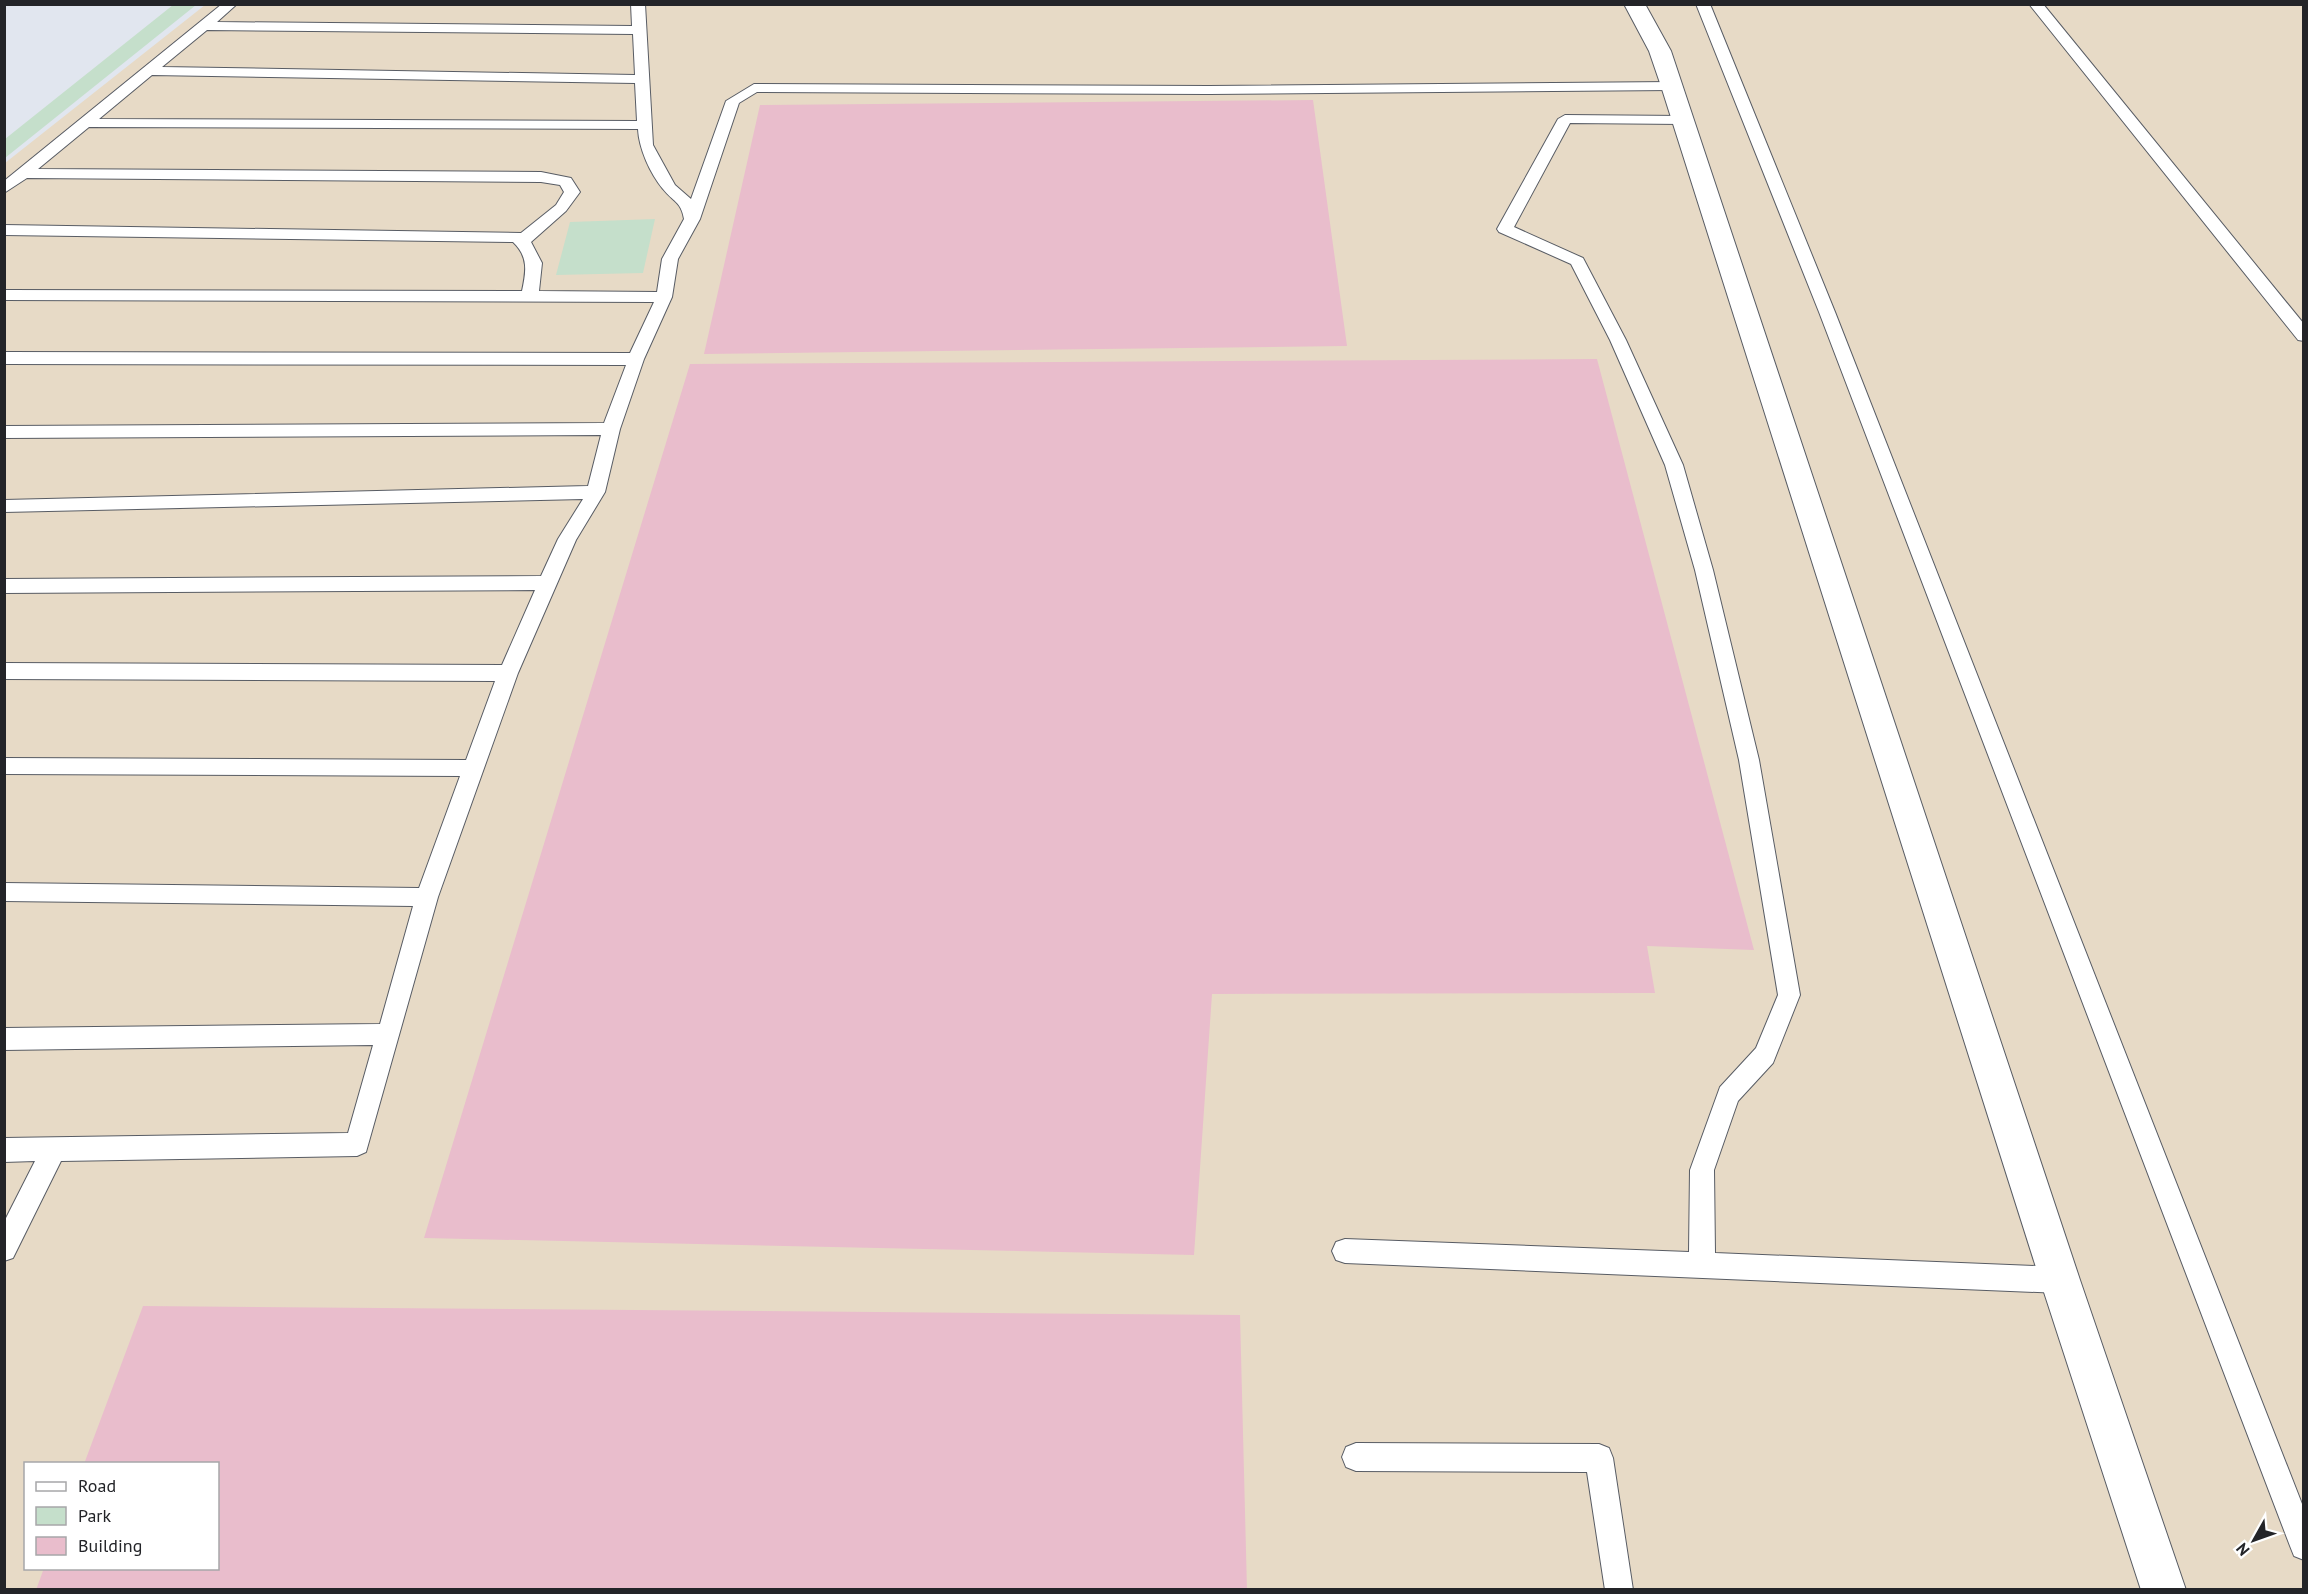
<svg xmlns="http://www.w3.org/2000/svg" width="2308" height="1594" font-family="'PT Sans',sans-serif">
	<rect width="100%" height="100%" fill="#e1e6ef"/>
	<!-- industrial -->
	<path fill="#e7dac6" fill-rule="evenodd" d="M205,5h2098v1584l-2298,1v-1427zM26,1464h192v104h-192z"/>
	<!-- green -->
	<path fill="#c5dfcb" d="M173,5h23l-191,153v-19z
		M655,219l-12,54 -87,2 14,-53z"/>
	<!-- building -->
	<path fill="#e9bdcc" d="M1313,100l34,246 -643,8 56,-249z
		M1597,359l157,591 -107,-4 8,47 -443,1 -18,261 -770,-17 266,-874z
		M143,1306l1097,9 7,275h-1211l8,-22h174v-104h-134z"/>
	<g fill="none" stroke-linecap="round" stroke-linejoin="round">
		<!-- service casing -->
		<g stroke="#585c64" stroke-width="2">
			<path id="service" d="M222,4h15l-20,18 415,4 -1,-22h14l8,141 22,40 16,14 35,-98 28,-17 455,2 463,-4 7,4 -7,4 -463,4 -452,-2 -18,11 -39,116 -22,40 -6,38 -28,62 -24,70 -15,63 -29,48 -58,133 -80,224 -72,255 -9,4 -296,5 -48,97 -9,3v-39l31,-61 -31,1v-24l344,-5 25,-88 -369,5v-22l376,-4 33,-118 -409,-5v-18l415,5 41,-112 -456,-2v-16l462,2 29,-79 -491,-2v-16l498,2 33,-75 -531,3v-14l537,-3 17,-37 25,-40 -579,13v-12l584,-14 13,-51 -597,3v-12l600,-3 22,-58 -622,-1v-12l626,1 24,-51 -650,-2v-10l518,1c4,-19 7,-34 -9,-49l-509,-7v-10l517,8 35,-28 8,-13 -4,-7 -19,-3 -514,-4 -23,15v-12zM207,30l426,4 2,41 -473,-8zM152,75l483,8 2,38 -538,-2zM89,127l549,2c1,20 12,44 25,60 10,13 18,12 21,30l-22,40 -5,33 -118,-1 3,-28 -11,-21 35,-31 14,-19 -9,-14 -30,-6 -503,-3z
				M1696,4h14l125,308 469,1197v51l-10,-4 -4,-10 -471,-1234z
				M2029,4h14l261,320v17l-6,-1z
				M1565,115l118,1 7,4 -7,4 -113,-1 -56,104 69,31 43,82 57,125 30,105 46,190 41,235 -27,68 -35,38 -24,69 1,83 345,14 9,4 4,9 -4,9 -9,4 -715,-30 -9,-3 -4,-9 4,-9 9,-3 344,13 1,-82 30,-83 36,-39 22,-53 -39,-235 -44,-190 -30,-105 -55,-125 -39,-76 -72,-32 -2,-3 61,-110z
				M1356,1443l243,1 10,4 4,10 20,132h-28l-18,-118 -231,-1 -10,-4 -4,-10 4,-10z"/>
		</g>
		<!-- minor casing -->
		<g stroke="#585c64" stroke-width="2">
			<path id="minor" d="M1624,4h21l26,47 409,1229 106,310h-45l-101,-310 -379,-1194 -12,-35z"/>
		</g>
		<!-- service -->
		<use href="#service" fill="#fff" fill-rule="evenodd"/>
		<!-- minor -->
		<use href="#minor" fill="#fff" fill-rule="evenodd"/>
	</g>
	<!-- border -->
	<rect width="2308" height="1594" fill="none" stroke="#232428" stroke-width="12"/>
	<!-- legend -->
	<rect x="24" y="1462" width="195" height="108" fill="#ffffff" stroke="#a7a7a9" stroke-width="1.5"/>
	<rect x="36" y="1482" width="30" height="9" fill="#ffffff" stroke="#a7a7a9" stroke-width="1.5"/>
	<text x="78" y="1492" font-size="18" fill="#232428">Road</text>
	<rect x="36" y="1507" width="30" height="18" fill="#c5dfcb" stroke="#a7a7a9" stroke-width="1.5"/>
	<text x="78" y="1522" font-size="18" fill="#232428">Park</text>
	<rect x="36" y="1537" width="30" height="18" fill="#e9bdcc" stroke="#a7a7a9" stroke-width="1.5"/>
	<text x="78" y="1552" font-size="18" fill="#232428">Building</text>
	<!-- north arrow -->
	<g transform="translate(2254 1540) rotate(230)" stroke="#ffffff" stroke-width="4.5" paint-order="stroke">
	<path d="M0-4.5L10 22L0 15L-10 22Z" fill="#232428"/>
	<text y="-9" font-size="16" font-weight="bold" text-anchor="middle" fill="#232428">N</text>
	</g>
</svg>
